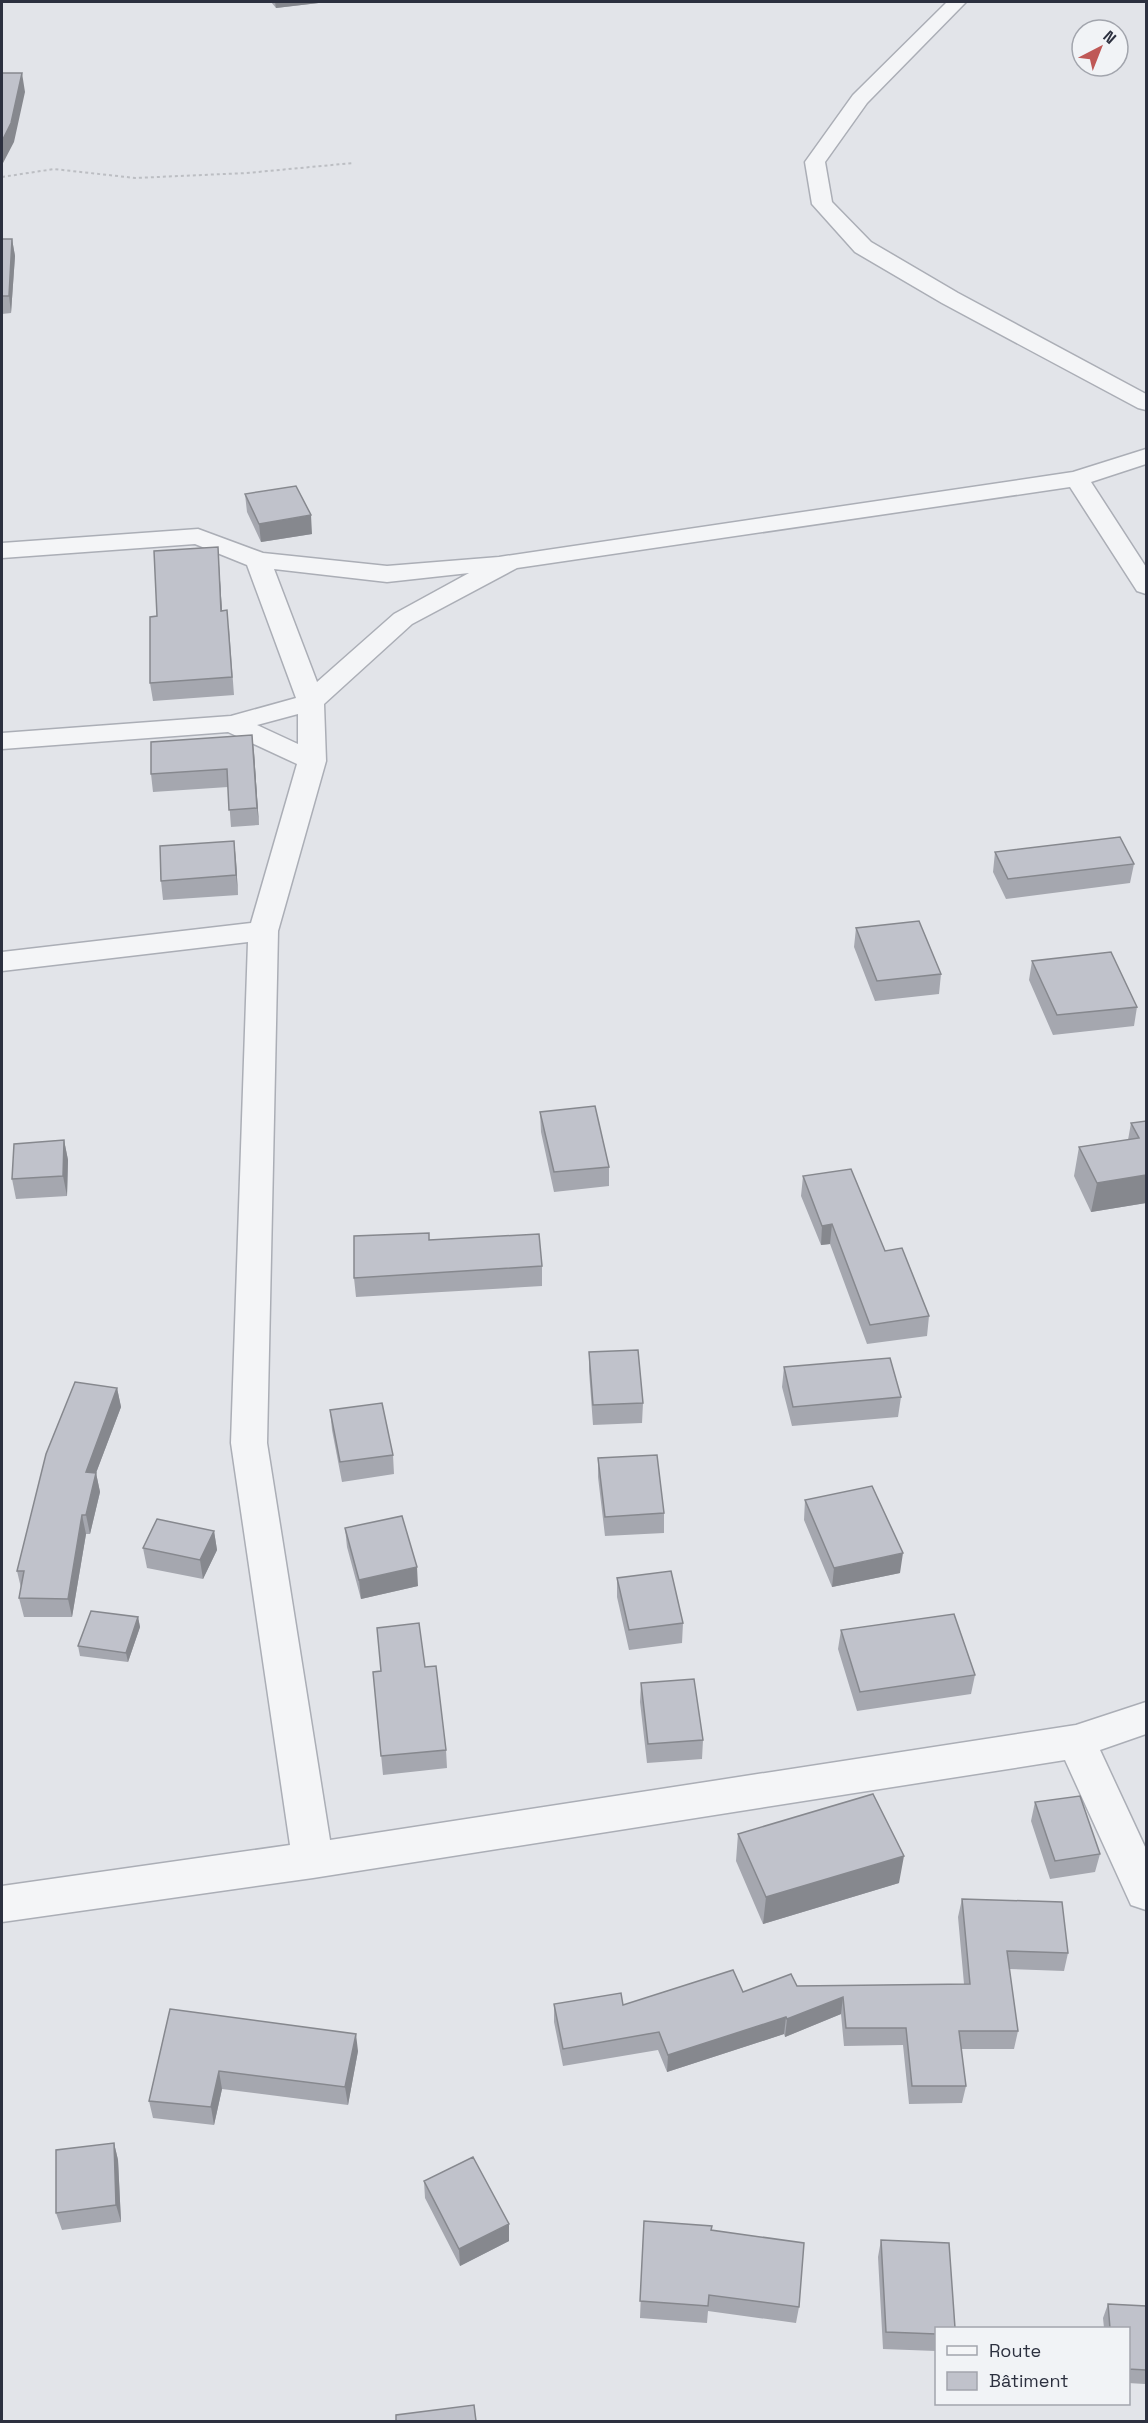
<svg xmlns="http://www.w3.org/2000/svg" width="1148" height="2423" font-family="'Space Grotesk',sans-serif">
	<rect width="100%" height="100%" fill="#e2e4e9"/>
	<g fill="none" stroke-linecap="round" stroke-linejoin="round">
		<!-- street casing -->
		<g stroke="#abaeb6" stroke-width="3">
			<path id="street" d="M947,2h19l-99,101 -42,59 7,40 39,40 87,51 188,101v16l-8,-2 -196,-105 -87,-51 -43,-48 -7,-42 48,-67z
				M1146,449v15l-55,18 55,85v27l-9,-3 -67,-104 -553,81 -105,56 -88,80 2,57 -48,170 -11,512 63,397 746,-115 70,-23v32l-46,16 46,99v61l-15,-5 -66,-145 -752,118 -311,44v-36l288,-41 -59,-402 17,-501 -246,29v-19l249,-29 46,-159 -69,-32 -226,17v-16l229,-17 65,-18 -49,-133 -52,-21 -193,14v-15l196,-14 65,24 124,13 112,-9 574,-85zM274,569l113,13 82,-9 -75,41 -77,68zM298,714v30l-41,-19z"/>
		</g>
		<!-- path -->
		<path stroke="#bcbec3" stroke-width="2" stroke-dasharray="3 3" stroke-linecap="butt" d="M2,177l52,-8 81,9 112,-5 106,-10"/>
		<!-- street -->
		<use href="#street" fill="#f4f5f7" fill-rule="evenodd"/>
	</g>
	<!-- wall -->
	<path fill="#a5a7af" d="M271,2h56l-51,6z
		M2,239h10l3,17 -4,57 -9,1z
		M245,494l67,40 -51,8 -14,-30z
		M219,565l3,46 7,17 5,67 -81,6 -3,-18 7,-67z
		M254,752l5,73 -28,2 -3,-40 -75,5 -2,-18z
		M995,852l139,12 -4,19 -124,16 -13,-27z
		M236,860l2,35 -75,5 -2,-19z
		M856,928l85,46 -2,20 -64,7 -21,-54z
		M1032,961l105,46 -3,19 -81,9 -24,-55z
		M540,1112l69,55v19l-55,6 -13,-60z
		M1146,1121v82l-55,9 -17,-36 5,-29 49,-7 3,-17z
		M64,1140l4,20 -1,36 -51,3 -4,-20z
		M803,1176l82,75 44,65 -2,20 -60,8 -37,-100 -9,1 -20,-49z
		M429,1240l113,26v20l-186,11 -2,-19z
		M589,1352l54,51 -1,20 -49,2 -4,-54z
		M784,1367l117,30 -3,20 -106,9 -10,-39z
		M117,1388l4,19 -25,66 4,19 -10,42h-4l-14,83h-48l-5,-19 2,-10 -4,-17z
		M330,1410l63,45 1,19 -52,8 -10,-52z
		M598,1458l66,55v20l-59,3 -7,-59z
		M805,1500l95,73 -68,14 -28,-67z
		M345,1528l73,58 -57,13 -14,-52z
		M214,1531l3,19 -14,29 -56,-11 -4,-20z
		M617,1578l66,45 -1,20 -53,7 -12,-53z
		M138,1617l2,10 -12,35 -48,-6 -2,-10z
		M841,1630l134,45 -4,19 -114,17 -19,-62z
		M425,1667l21,83 1,18 -64,7 -10,-103z
		M641,1683l62,57 -1,19 -55,4 -7,-61z
		M1035,1802l65,52 -5,18 -45,7 -19,-58z
		M738,1834l161,49 -136,41 -27,-63z
		M962,1899l106,54 -4,18 -55,-2 9,62 -4,18h-53l5,37 -4,17 -53,1 -6,-59 -59,1 -3,-32 -56,23 -1,-3 -117,38 -9,-22 -95,16 -9,-44v-18l69,1 174,-19 167,-2 -6,-67z
		M170,2009l188,42 -10,54 -126,-16 -8,36 -61,-7 -4,-17z
		M114,2143l4,17 3,62 -59,8 -6,-17z
		M424,2181l85,60 -49,25 -35,-68z
		M644,2221l67,9 88,77 -3,16 -88,-12 -1,12 -67,-5z
		M881,2240l55,88v23l-53,-2 -5,-92z
		M1108,2304l38,2v91l-1,-13 -17,-1v-55h-24l-1,-10z"/>
	<!-- shaded-wall -->
	<path fill="#86888e" d="M275,2h52l-51,6z
		M22,73l3,19 -11,50 -12,23v-24z
		M12,239l3,17 -4,57 -2,-17z
		M311,515l1,19 -51,8 -2,-18z
		M218,547l1,18 4,63 -2,-17z
		M252,735l2,17 5,73 -2,-17z
		M234,841l2,19 2,35 -2,-20z
		M64,1140l4,20 -1,36 -4,-20z
		M1146,1175v28l-55,9 6,-29z
		M832,1224l-2,20 -9,1 1,-19z
		M117,1388l4,19 -25,66 4,19 -10,42 -4,-19v-43z
		M82,1515l4,19 -14,83 -4,-18z
		M214,1531l3,19 -14,29 -3,-19z
		M903,1553l-3,20 -68,14 2,-19z
		M417,1567l1,19 -57,13 -2,-19z
		M138,1617l2,10 -12,35 -2,-9z
		M904,1856l-5,27 -136,41 3,-27z
		M843,1997l-2,17 -56,23 2,-18z
		M786,2017l-2,17 -117,38 1,-17z
		M356,2034l2,17 -10,54 -3,-18z
		M219,2071l3,18 -8,36 -3,-18z
		M114,2143l4,17 3,62 -5,-17z
		M509,2224v17l-49,25 -1,-17z"/>
	<!-- building -->
	<path fill="#c0c2cb" stroke="#86888e" stroke-width="1.5" d="M2,73h20l-11,50 -9,18z
		M2,239h10l-3,57h-7z
		M296,486l15,29 -52,9 -14,-30z
		M218,547l3,64 6,-1 5,67 -82,6v-66l7,-1 -3,-65z
		M252,735l5,73 -28,2 -2,-41 -76,5v-32z
		M1120,837l14,27 -126,15 -13,-27z
		M234,841l2,34 -75,6 -1,-35z
		M919,921l22,53 -64,7 -21,-53z
		M1111,952l26,55 -80,8 -25,-54z
		M595,1106l14,61 -55,5 -14,-60z
		M1146,1121v54l-49,8 -18,-36 60,-9 -8,-15z
		M64,1140l-1,36 -51,3 2,-35z
		M851,1169l34,82 17,-3 27,68 -59,9 -38,-101 -10,2 -19,-50z
		M429,1233v7l110,-6 3,32 -188,12v-42z
		M638,1350l5,53 -50,2 -4,-53z
		M890,1358l11,39 -108,10 -9,-40z
		M75,1382l42,6 -31,84 10,1 -10,42h-4l-14,84 -49,-1 5,-27h-7l29,-117z
		M382,1403l11,52 -53,7 -10,-52z
		M657,1455l7,58 -59,4 -7,-59z
		M872,1486l31,67 -69,15 -29,-68z
		M402,1516l15,51 -58,13 -14,-52z
		M157,1519l57,12 -14,29 -57,-12z
		M671,1571l12,52 -54,7 -12,-52z
		M91,1611l47,6 -12,36 -48,-7z
		M954,1614l21,61 -115,17 -19,-62z
		M419,1623l6,44 11,-1 10,84 -65,6 -8,-84 8,-1 -4,-43z
		M694,1679l9,61 -55,4 -7,-61z
		M873,1794l31,62 -138,41 -28,-63z
		M1080,1796l20,58 -45,7 -20,-59z
		M962,1899l100,3 6,51 -61,-2 11,80h-59l7,55h-54l-6,-58h-60l-3,-31 -56,22 -1,-2 -118,38 -9,-23 -96,17 -9,-45 67,-11 2,12 110,-35 10,22 48,-18 6,12 173,-2z
		M170,2009l186,25 -11,53 -126,-16 -8,36 -62,-6z
		M114,2143l2,62 -60,8v-63z
		M473,2157l36,67 -50,25 -35,-68z
		M644,2221l68,5 -1,4 93,13 -5,64 -90,-12 -1,11 -68,-5z
		M881,2240l68,3 6,85h-19v6l-50,-2z
		M1108,2304l38,2v64l-18,-1v-41h-18z
		M474,2405l2,16h-80v-6z"/>
	<!-- border -->
	<rect width="1148" height="2423" fill="none" stroke="#2c303f" stroke-width="6"/>
	<!-- legend -->
	<rect x="935" y="2327" width="195" height="78" fill="#f1f3f6" stroke="#a2a5ad" stroke-width="1.5"/>
	<rect x="947" y="2346" width="30" height="9" fill="#f4f5f7" stroke="#a2a5ad" stroke-width="1.5"/>
	<text x="989" y="2357" font-size="18" fill="#2c303f">Route</text>
	<rect x="947" y="2372" width="30" height="18" fill="#c0c2cb" stroke="#a2a5ad" stroke-width="1.5"/>
	<text x="989" y="2387" font-size="18" fill="#2c303f">Bâtiment</text>
	<!-- north arrow -->
	<g transform="translate(1100 48) rotate(42)"><circle r="28" fill="#f1f3f6" stroke="#a2a5ad" stroke-width="1.5"/>
	<path d="M0-4.5L10 22L0 15L-10 22Z" fill="#bf5856"/>
	<text y="-9" font-size="16" font-weight="bold" text-anchor="middle" fill="#2c303f">N</text>
	</g>
</svg>
